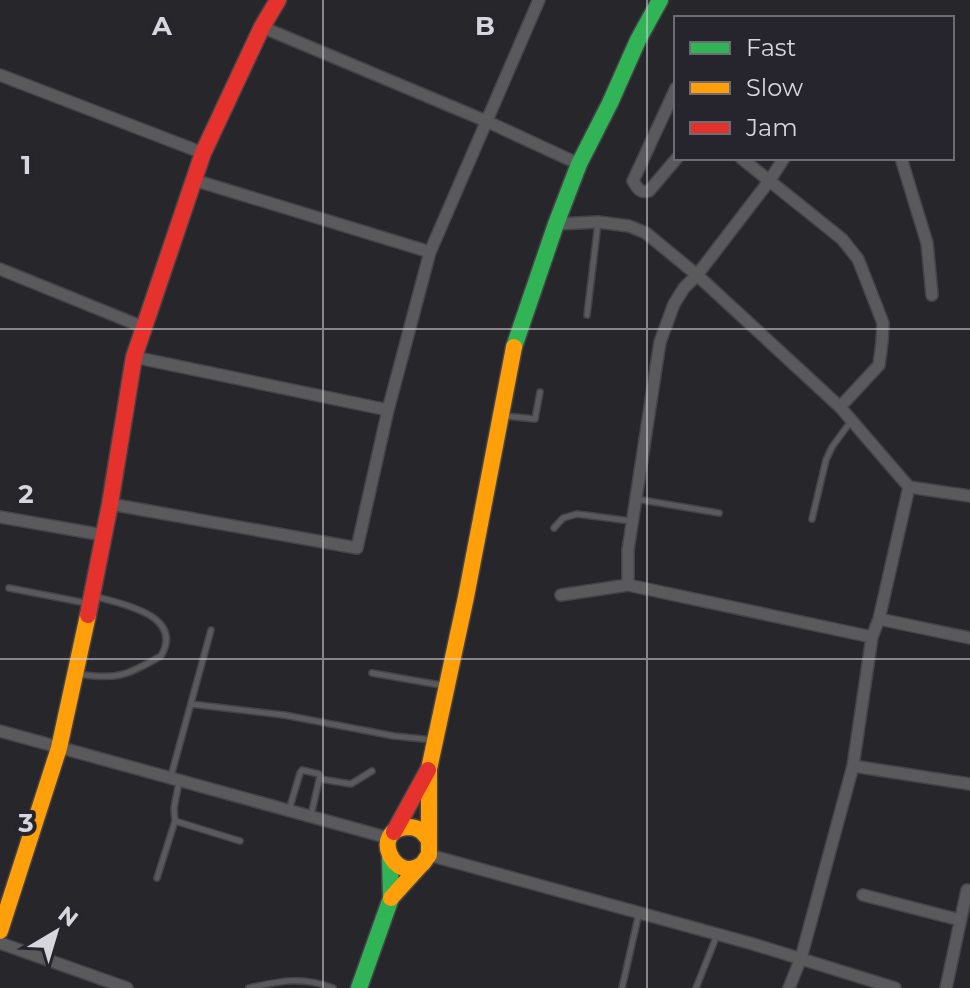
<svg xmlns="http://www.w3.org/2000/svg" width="970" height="988" font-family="Montserrat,sans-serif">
	<rect width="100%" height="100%" fill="#27272b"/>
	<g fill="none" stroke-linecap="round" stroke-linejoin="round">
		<!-- lane casing -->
		<g stroke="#444448" stroke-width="8">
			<path id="lane" d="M587,315l11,-92
				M505,416l30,3 5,-27
				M636,499l83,14
				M812,519l14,-59 6,-13 19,-26
				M554,528l9,-10 14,-4 54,7
				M9,588l77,15
				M372,673l74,13
				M77,674c40,6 49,2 84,-18 24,-41 -41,-53 -68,-60
				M191,704l93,11 110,21 40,4
				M171,776l40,-146
				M320,779l31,5 21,-13
				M289,810l11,-37 2,-3 17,4 1,2 -9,39
				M175,821l65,20
				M157,878l18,-57 -1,-13 5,-26
				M249,988c31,-7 53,-12 84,0
				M622,988l17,-75
				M696,988l21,-53"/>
		</g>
		<!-- street casing -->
		<g stroke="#444448" stroke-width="14">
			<path id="street" d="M262,27l224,94 93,43
				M0,75l203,78
				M676,88l-43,93c5,8 7,12 16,10l28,-33
				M741,158l101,81 16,20 25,64 -1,19 -3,23 -39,42
				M784,158l-14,22 -73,95 -13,13 -10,16 -14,38 -32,208v35l244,52
				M901,158l26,85 5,52
				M194,180l236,72
				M556,224l42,-2 31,4 17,7 51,42 143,132 69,80 61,9
				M0,269l143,58
				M134,357l254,53
				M110,504l247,44 31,-138 42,-158 109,-252
				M0,517l103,18
				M561,595l67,-10
				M879,619l91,19
				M0,731l389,107
				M853,766l117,18
				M429,855l324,89 142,44
				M863,895l97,25
				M0,943l127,45
				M789,988l12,-30 52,-192 19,-129 7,-18 30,-132
				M946,988l21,-98"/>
		</g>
		<!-- fast casing -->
		<g stroke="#444448" stroke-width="19">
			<path id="fast" d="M514,347l42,-123 23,-60 31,-61 28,-63 22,-40
				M359,988l32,-90 -1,-40"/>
		</g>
		<!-- slow casing -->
		<g stroke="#444448" stroke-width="19">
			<path id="slow" d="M429,840c-6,-8 -10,-13 -21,-13 -40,3 -13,57 13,38 3,-2 5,-7 8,-10v-86l37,-172 48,-250
				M391,898l29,-32
				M0,931l59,-183 29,-133"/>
		</g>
		<!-- jam casing -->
		<g stroke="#444448" stroke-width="19">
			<path id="jam" d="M88,615l22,-111 24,-147 69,-204 59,-126 16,-27
				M394,832l34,-62"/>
		</g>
		<!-- lane -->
		<use href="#lane" stroke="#5a5a5d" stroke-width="5"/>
		<!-- street -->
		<use href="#street" stroke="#5a5a5d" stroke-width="11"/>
		<!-- fast -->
		<use href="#fast" stroke="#30b455" stroke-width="16"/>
		<!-- slow -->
		<use href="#slow" stroke="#ff9f0a" stroke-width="16"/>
		<!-- jam -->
		<use href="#jam" stroke="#e5322d" stroke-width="16"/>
	</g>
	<!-- grid -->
	<path fill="none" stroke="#d7d6dc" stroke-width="2" stroke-opacity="0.55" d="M323,0v988M647,0v988M0,329h970M0,659h970"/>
	<g font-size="26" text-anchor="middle" font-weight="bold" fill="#d7d6dc" stroke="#26252d" stroke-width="8" stroke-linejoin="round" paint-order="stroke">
		<text x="162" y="35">A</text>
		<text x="485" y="35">B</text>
		<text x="26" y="174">1</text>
		<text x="26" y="503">2</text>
		<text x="26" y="832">3</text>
	</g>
	<!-- legend -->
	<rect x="674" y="16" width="280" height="144" fill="#26252d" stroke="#6d6c73" stroke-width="2"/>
	<rect x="690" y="42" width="40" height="12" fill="#30b455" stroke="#6d6c73" stroke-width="2"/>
	<text x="746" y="56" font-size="24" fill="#d7d6dc">Fast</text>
	<rect x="690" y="82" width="40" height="12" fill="#ff9f0a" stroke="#6d6c73" stroke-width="2"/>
	<text x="746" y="96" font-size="24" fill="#d7d6dc">Slow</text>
	<rect x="690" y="122" width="40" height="12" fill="#e5322d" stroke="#6d6c73" stroke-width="2"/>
	<text x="746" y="136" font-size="24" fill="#d7d6dc">Jam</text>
	<!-- north arrow -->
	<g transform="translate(56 932) rotate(38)" stroke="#26252d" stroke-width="6" paint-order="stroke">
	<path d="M0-6L14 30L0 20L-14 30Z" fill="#d7d6dc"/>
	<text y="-12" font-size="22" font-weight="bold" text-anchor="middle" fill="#d7d6dc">N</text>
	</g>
</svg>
